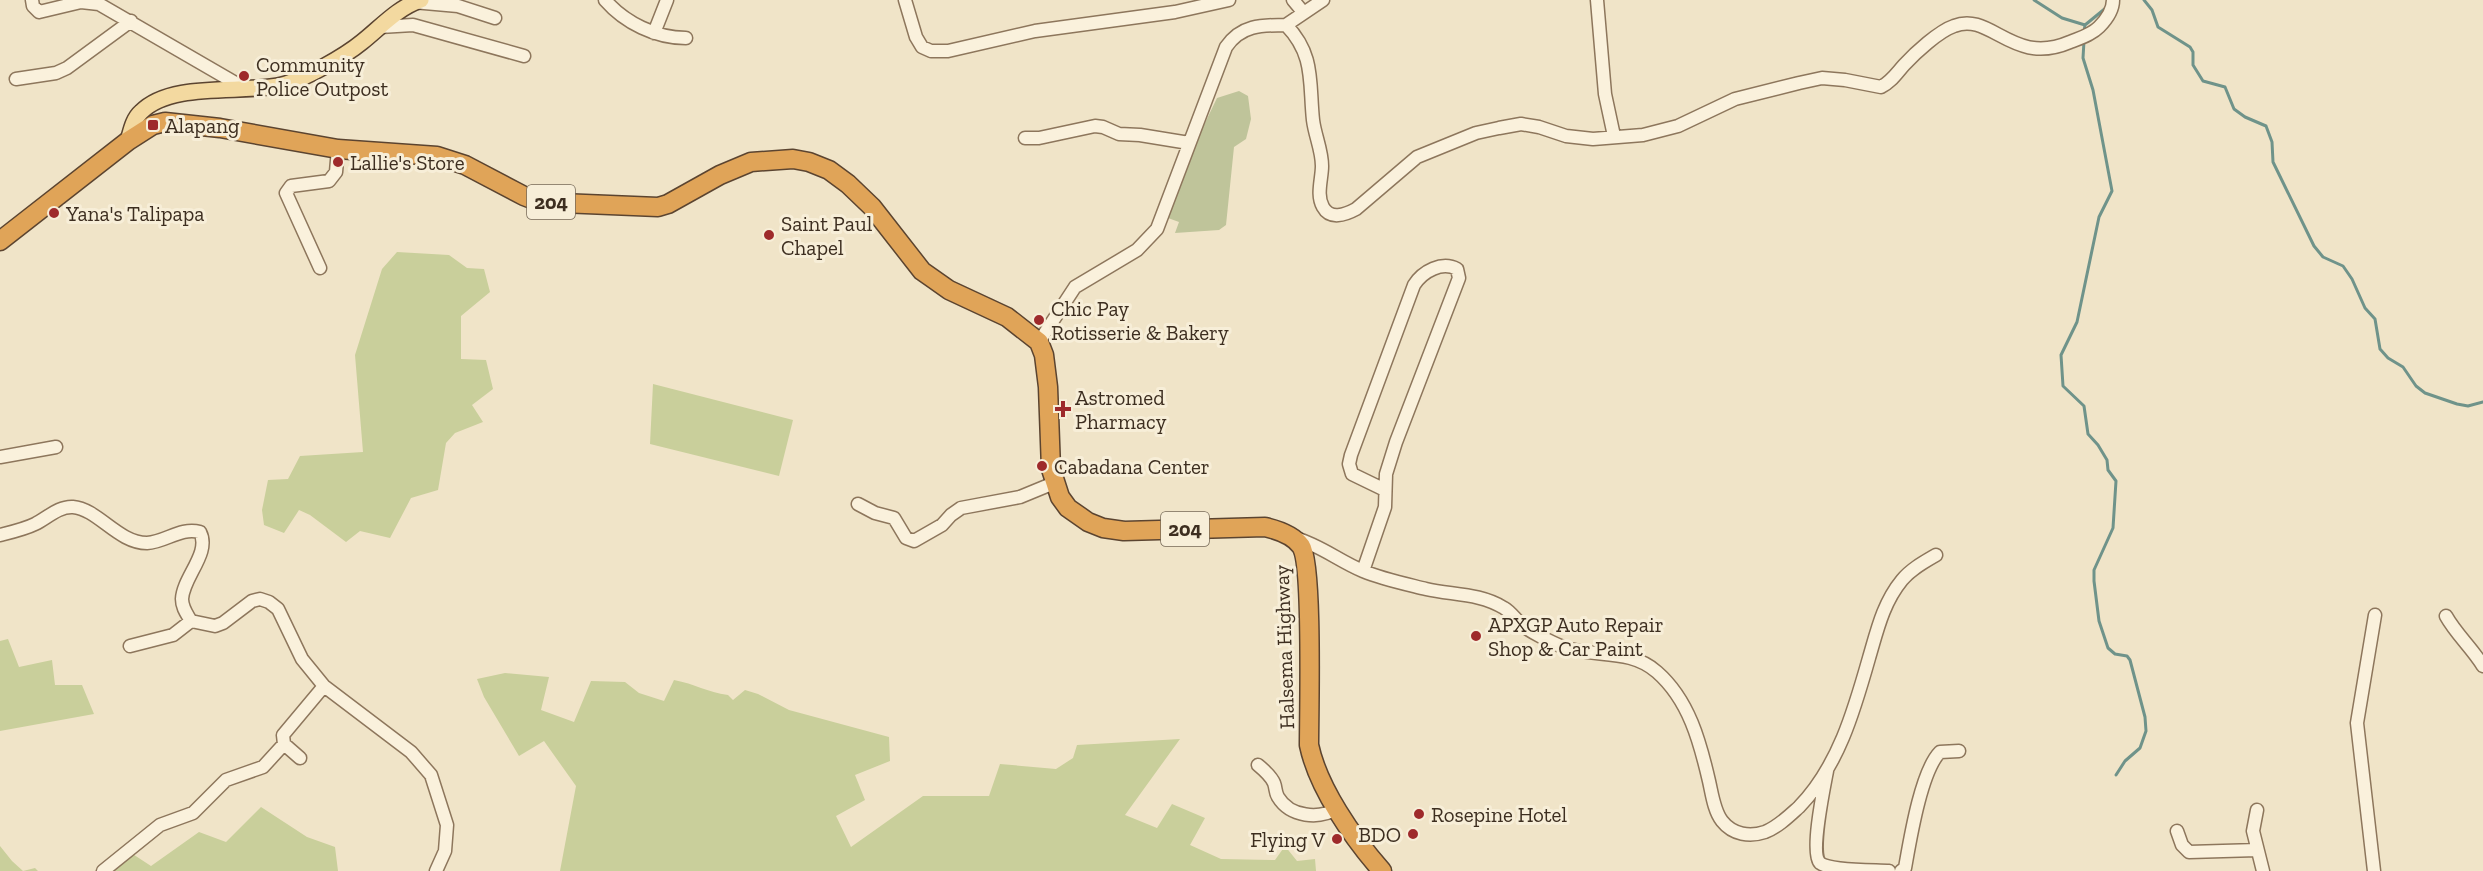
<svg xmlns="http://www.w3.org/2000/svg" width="2483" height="871" font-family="'Zilla Slab',serif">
	<rect width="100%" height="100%" fill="#f0e4c8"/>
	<!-- green -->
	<path fill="#c9cf9b" d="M397,252l52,3 18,13 17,1 6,23 -29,24v43l25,1 7,29 -21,16 11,17 -28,11 -9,10 -8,47 -27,8 -21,40 -30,-7 -14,11 -36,-27 -11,-5 -15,23 -20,-8 -2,-15 6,-30 20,-1 12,-23 63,-4 -8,-97 27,-86z
		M653,384l140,36 -14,56 -129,-32z
		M8,639l11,28 33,-7 3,25h27l12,29 -94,17v-90z
		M505,673l44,4 -8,33 33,12 17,-41 34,1 14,11 25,8 10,-21c21,4 33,12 54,15l5,5 12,-10 13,4 31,16 100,27 1,24 -35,14 10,25 -29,16 15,31 72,-51h66l11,-32 56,5 17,-11 4,-13 103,-6 -55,76 32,13 15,-24 33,14 -15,27 31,14 54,1 10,-14 12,15 18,-2 1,12h-756l16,-85 -32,-45 -25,15 -35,-59 -7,-18z
		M261,807l46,30 28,10 3,24h-239l26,-22 26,17 48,-34 27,10z
		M0,846l12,15 11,10 12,-3 3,3h-38z"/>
	<!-- cemetery -->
	<path fill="#bfc49a" d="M1239,91l9,5 3,23 -5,20 -12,8 -8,78 -7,5 -44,3 4,-11 -11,-4 14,-47 35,-73z"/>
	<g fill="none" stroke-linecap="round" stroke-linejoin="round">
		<!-- stream -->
		<path stroke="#6f938a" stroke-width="3" d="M2034,0l28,18 23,7 -1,7
			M2144,0l8,10 6,17 32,20 3,5v13l10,16 22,6 9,22 11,8 21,9 6,16 1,20 41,84 9,11 20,9 9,13 13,29 10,11 5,30 8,9 15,9 13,19 9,7 32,11 11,2 15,-4
			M2085,25l22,-18
			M2084,41l-1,17 10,32 19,101 -13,26 -22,105 -16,33 2,31 21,20 4,28 10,11 9,15 1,10 8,11 -3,47 -19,42v11l5,40 9,27 7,6 12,2 3,4 15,57 1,14 -6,17 -15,13 -9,14"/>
		<!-- minor casing -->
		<g stroke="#8d765c" stroke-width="15">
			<path id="minor" d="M32,0l1,6 6,6 42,-10 18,2 145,84
				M605,0c20,23 51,38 81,38
				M905,0l11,37 6,10 9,4h17l87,-20 140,-19 54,-12
				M1293,0l10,12
				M1597,0l8,94 9,42
				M413,2l45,4 37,12
				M1286,25l37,-25
				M380,27l33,-2 111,31
				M654,33l13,-33
				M16,79l40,-6 11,-5 64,-47
				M1025,138h14l56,-12 8,1 16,7 21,1 49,8
				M320,268l-34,-75 5,-7 38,-5 7,-9 2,-23
				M1039,342l36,-55 62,-37 20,-21 69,-182c15,-22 35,-22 60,-22 29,30 23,57 27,95 2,16 9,30 9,46 0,13 -6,29 1,41 7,13 22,8 33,2l61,-52 59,-24 23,-5 22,-4 18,3 27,9 27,3 50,-4 35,-9 57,-27 64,-16 23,-5 23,2 36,7c10,-5 15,-13 23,-22 11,-12 35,-34 50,-39 37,-15 58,41 116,16 10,-4 21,-7 29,-15 7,-7 14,-16 14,-27
				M0,457l56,-10
				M858,504l17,9 19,5 12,20 8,3 28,-16 9,-10 10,-7 59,-11 34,-14
				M0,535c12,-3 25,-6 35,-11 12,-6 24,-18 38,-17 25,2 45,36 74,36 19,-1 33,-16 53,-11 11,21 -17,45 -18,67 0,9 5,15 9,22l24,5 8,-3 29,-22 8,-2 9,3 9,7 24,50 22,27 87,66 20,23 16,50 -2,26 -9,20
				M1295,538c25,7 44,23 68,33 19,8 43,13 63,18 26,6 54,4 78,19 7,4 11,11 17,16 7,7 32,19 42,23 32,11 67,1 94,25 32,28 43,70 52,109 3,13 5,30 13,40 11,14 28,16 43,11 13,-5 24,-16 34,-25 39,-40 55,-96 70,-149 8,-27 14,-55 33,-78 9,-11 22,-18 34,-25
				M1363,571l22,-64 1,-33 10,-32 63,-164 -2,-9c-15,-8 -34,2 -43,16l-63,170 -2,9 3,10 33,16
				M2446,616c10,18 26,32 37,50
				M130,646l43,-11 18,-14
				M300,758l-16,-14 -1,-9 41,-49
				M1258,765c6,5 13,11 16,18 2,5 1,9 4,14 12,20 41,23 60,11
				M1827,771c-3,16 -17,83 -7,92 11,8 54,7 69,8
				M2257,810l-4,21 10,40
				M2177,831l5,14 7,7 68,-2
				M103,871l57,-46 33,-12 33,-33 37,-13 21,-23
				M1901,871l4,-3c5,-28 16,-97 35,-116l19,-1
				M2374,871l-17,-148 18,-108"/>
		</g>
		<!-- major casing -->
		<g stroke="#5b4430" stroke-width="18">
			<path id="major" d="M128,141c3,-10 5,-22 13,-29 30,-31 102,-18 141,-27 21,-5 63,-29 80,-43 19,-15 35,-34 59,-42"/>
		</g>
		<!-- highway casing -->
		<g stroke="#5b4430" stroke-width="21">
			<path id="highway" d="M0,241l128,-100 25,-16 12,-3 55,6 118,21 99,7 28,9 59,31 13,5 24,2 97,4 10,-3 52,-29 31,-13 42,-3 16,3 20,8 19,14 24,23 50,64 10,7 17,12 58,27 32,25 5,13 4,32 3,82 9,28 8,11 20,14 15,6 21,3 141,-4c13,3 28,8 36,19 12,18 8,168 8,199 9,43 44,93 73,126"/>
		</g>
		<!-- minor -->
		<use href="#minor" stroke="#faf1dc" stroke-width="12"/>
		<!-- major -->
		<use href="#major" stroke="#f3d9a0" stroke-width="15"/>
		<!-- highway -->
		<use href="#highway" stroke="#e0a458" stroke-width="18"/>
	</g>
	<!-- markers -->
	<g fill="#9e2a2b" stroke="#f7eed8" stroke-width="2">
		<circle cx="244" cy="76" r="6"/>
		<rect x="147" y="119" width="12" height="12" rx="3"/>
		<circle cx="338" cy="162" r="6"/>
		<circle cx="54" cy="213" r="6"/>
		<circle cx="769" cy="235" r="6"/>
		<circle cx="1039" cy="320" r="6"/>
		<path d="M1060 400h6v6h6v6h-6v6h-6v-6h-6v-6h6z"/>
		<circle cx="1042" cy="466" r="6"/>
		<circle cx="1476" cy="636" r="6"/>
		<circle cx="1419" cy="814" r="6"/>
		<circle cx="1413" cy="834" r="6"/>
		<circle cx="1337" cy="839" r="6"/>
	</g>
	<g text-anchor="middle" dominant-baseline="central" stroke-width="6" stroke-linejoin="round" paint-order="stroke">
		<!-- shield labels -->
		<g fill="#f7eed8" stroke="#756857" stroke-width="1.5">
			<rect x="527" y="185" width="48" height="34" rx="4.5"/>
			<rect x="1161" y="512" width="48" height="34" rx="4.5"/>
		</g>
		<g font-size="20" font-weight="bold" fill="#3d2e20">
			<text x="551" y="202">204</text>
			<text x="1185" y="529">204</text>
		</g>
		<!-- poi labels -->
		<g font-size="21" fill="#3d2e20" stroke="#f7eed8" text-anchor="start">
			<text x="256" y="64">Community<tspan x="256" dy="24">Police Outpost</tspan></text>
			<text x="165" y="125">Alapang</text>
			<text x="350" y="162">Lallie's Store</text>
			<text x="66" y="213">Yana's Talipapa</text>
			<text x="781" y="223">Saint Paul<tspan x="781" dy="24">Chapel</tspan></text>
			<text x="1051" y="308">Chic Pay<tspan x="1051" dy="24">Rotisserie &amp; Bakery</tspan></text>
			<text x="1075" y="397">Astromed<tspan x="1075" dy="24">Pharmacy</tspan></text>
			<text x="1054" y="466">Cabadana Center</text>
			<text x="1488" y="624">APXGP Auto Repair<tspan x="1488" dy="24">Shop &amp; Car Paint</tspan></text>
			<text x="1431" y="814">Rosepine Hotel</text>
			<text x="1401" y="834" text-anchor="end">BDO</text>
			<text x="1325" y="839" text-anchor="end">Flying V</text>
		</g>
		<!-- street labels -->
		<g font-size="21" fill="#3d2e20" stroke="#f7eed8">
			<text transform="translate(1284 647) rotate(-92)">Halsema Highway</text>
		</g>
	</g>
</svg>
